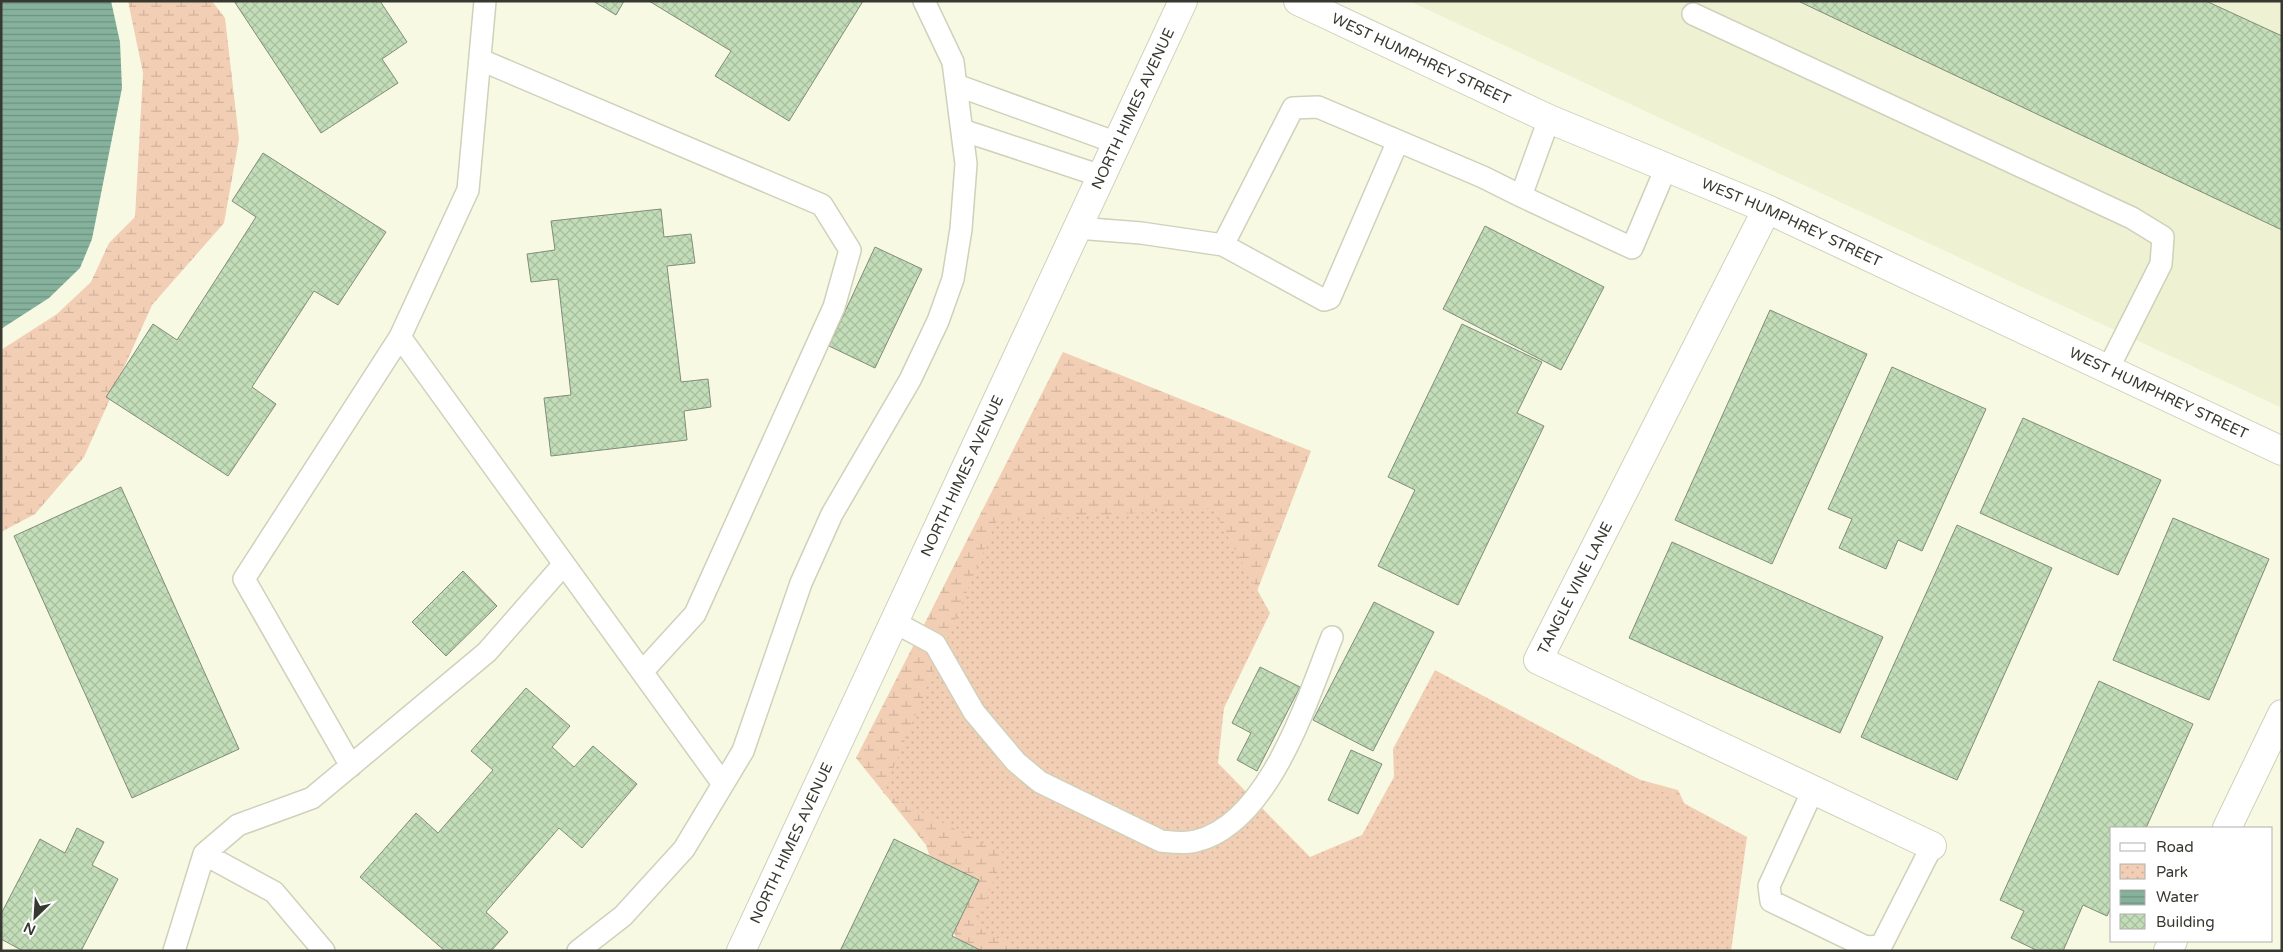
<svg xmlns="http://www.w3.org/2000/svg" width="2283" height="952" font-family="'Varela Round',sans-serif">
	<defs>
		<pattern id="wetland-marsh" width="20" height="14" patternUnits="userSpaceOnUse" patternTransform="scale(1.25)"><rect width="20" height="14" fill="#f2ceb5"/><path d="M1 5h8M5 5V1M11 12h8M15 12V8" fill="none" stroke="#d0b29c"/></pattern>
		<pattern id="park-dots" width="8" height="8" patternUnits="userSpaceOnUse" patternTransform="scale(1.25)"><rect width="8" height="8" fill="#f2ceb5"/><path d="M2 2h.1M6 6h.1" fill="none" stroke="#d0b29c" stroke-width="1.8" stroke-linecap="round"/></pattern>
		<pattern id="water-rules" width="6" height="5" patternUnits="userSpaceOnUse" patternTransform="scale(1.25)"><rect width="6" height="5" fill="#86b29d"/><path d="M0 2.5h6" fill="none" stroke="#6e9280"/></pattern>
		<pattern id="building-cross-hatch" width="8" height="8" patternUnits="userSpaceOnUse" patternTransform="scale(1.25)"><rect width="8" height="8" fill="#c2ddb8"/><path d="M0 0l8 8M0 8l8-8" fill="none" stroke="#a7be9e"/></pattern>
	</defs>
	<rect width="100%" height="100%" fill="#f8f9e2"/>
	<!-- built -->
	<path fill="#eef1d2" d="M1409,1h873v407z"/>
	<!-- wetland -->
	<path fill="url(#wetland-marsh)" d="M128,1h84l13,17 14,121 -15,84 -72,82 -68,152 -49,57 -34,18v-182l56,-36 34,-32 18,-39 26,-26 8,-144z
		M1063,352l248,99 -150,389 168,76 146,-181 203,55 46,95 -3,66h-761l-34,-106 -70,-87z"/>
	<!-- park -->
	<path fill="url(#park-dots)" d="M1212,508l58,105 -46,95 -6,55 92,94 52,-22 32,-58 -1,-28 42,-79 312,167 -16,114h-712l-44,-26 30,-71 -122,-61 113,-271z"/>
	<!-- water -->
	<path fill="url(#water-rules)" d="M1,1h110l9,41 2,46 -30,151 -12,29 -31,30 -48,31z"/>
	<!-- building -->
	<path fill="url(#building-cross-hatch)" stroke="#808d7b" d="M234,1h146l27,41 -25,17 16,24 -77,50z
		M593,1h31l-8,14z
		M649,1h214l-74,120 -74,-45 16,-25z
		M1798,1h408l76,35v194z
		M263,153l123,79 -48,73 -24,-14 -62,96 24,17 -48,72 -122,-79 47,-73 24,16 79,-123 -24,-16z
		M661,209l3,28 27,-3 4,29 -28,3 14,116 27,-3 3,28 -27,4 3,29 -136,16 -7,-58 27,-3 -13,-116 -27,3 -4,-28 28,-4 -4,-29z
		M1485,226l119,61 -43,83 -118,-61z
		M875,247l47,22 -47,99 -46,-22z
		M1770,310l97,44 -95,210 -97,-44z
		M1462,324l80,38 -25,51 27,13 -86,179 -80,-39 37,-76 -27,-13z
		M1892,367l94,42 -64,142 -24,-11 -12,29 -47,-21 13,-29 -24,-10z
		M2023,418l138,62 -43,95 -138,-62z
		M121,487l118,262 -107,49 -118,-262z
		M2173,518l96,41 -60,141 -96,-40z
		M1957,525l95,43 -95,212 -96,-43z
		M1672,542l211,95 -43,96 -211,-95z
		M463,571l34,35 -51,50 -34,-34z
		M1374,602l60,30 -61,119 -60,-31z
		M1260,667l40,20 -43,84 -20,-11 14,-27 -19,-10z
		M2099,681l94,43 -47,104h-34v77l-5,11 -24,-11 -20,46h-25l-27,-13 13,-27 -24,-11z
		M526,688l44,38 -18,21 22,20 19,-21 44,38 -55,64 -23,-20 -73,84 22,20 -17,19h-46l-85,-74 56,-64 22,20 55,-63 -22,-19z
		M1351,750l31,14 -24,50 -30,-14z
		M77,828l27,14 -12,23 26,14 -37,72h-58l-22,-12v-25l39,-75 25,14z
		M894,839l85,41 -27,56 30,15h-142z"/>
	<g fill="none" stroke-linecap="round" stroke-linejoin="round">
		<!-- lane casing -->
		<g stroke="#cfd1ba" stroke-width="24">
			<path id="lane" d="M1693,14l439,204 31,19 -2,27 -53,105
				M481,60l341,145 28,45 -16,57 -139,307 -53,58
				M956,85l161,58
				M962,130l139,46
				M1521,196l111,52 34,-80
				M1077,228l64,5 82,12 70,-137 25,-1 165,70 38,19 28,-77
				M1223,245l101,55 6,-2 68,-157
				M400,337l323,447
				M894,622l41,22 39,68 42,50 24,20 121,59c11,1 24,3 35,0 74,-18 111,-142 136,-204
				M351,766l-107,-187 156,-242 68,-147 17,-189
				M1813,790l-44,96 2,15 95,46 15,-1 51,-100
				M204,854l70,38 50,59
				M174,951l30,-97 34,-29 74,-27 175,-146 77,-88
				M578,951l45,-35 61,-67 59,-98 58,-168 31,-69 78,-134 28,-59 15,-42 8,-50 5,-65 -13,-102 -29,-61"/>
		</g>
		<!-- street casing -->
		<g stroke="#cfd1ba" stroke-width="30">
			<path id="street" d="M1767,209l-229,451 394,186
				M2227,828l55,-114
				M2168,951l5,-10"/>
		</g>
		<!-- secondary casing -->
		<g stroke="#cfd1ba" stroke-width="30">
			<g id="secondary">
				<path id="s1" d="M1298,1l251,118 218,90 515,242"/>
				<path id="s2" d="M741,951l442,-950"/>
			</g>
		</g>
		<!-- lane -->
		<use href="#lane" stroke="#fff" stroke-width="21"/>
		<!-- street -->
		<use href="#street" stroke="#fff" stroke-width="28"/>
		<!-- secondary -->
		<use href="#secondary" stroke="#fff" stroke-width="28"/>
	</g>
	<g text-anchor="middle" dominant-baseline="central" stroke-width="4" stroke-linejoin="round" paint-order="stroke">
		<!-- street labels -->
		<g font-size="15" fill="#37382f" stroke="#fff">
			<text stroke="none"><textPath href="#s1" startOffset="136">WEST HUMPHREY STREET</textPath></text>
			<text stroke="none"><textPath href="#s2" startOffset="929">NORTH HIMES AVENUE</textPath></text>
			<text stroke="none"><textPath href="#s1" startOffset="541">WEST HUMPHREY STREET</textPath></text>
			<text stroke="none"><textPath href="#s1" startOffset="946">WEST HUMPHREY STREET</textPath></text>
			<text stroke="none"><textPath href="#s2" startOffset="524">NORTH HIMES AVENUE</textPath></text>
			<text transform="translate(1575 588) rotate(-63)">TANGLE VINE LANE</text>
			<text stroke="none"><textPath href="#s2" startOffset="119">NORTH HIMES AVENUE</textPath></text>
		</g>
	</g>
	<!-- border -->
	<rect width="2283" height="952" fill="none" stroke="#37382f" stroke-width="5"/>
	<!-- legend -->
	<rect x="2110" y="827" width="162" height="115" fill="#ffffff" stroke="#afafac"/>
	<rect x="2120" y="843" width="25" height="8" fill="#ffffff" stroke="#afafac"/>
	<text x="2156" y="852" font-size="15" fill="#37382f">Road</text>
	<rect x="2120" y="864" width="25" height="15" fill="url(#park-dots)" stroke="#afafac"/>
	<text x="2156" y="877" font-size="15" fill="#37382f">Park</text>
	<rect x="2120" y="890" width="25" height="15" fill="url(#water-rules)" stroke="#afafac"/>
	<text x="2156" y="902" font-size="15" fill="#37382f">Water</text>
	<rect x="2120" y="914" width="25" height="15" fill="url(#building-cross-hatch)" stroke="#afafac"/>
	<text x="2156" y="927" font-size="15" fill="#37382f">Building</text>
	<!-- north arrow -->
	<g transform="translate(35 917) rotate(205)" stroke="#ffffff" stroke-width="4" paint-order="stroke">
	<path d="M0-4L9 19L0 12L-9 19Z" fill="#37382f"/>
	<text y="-8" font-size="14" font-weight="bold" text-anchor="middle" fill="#37382f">N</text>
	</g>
</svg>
